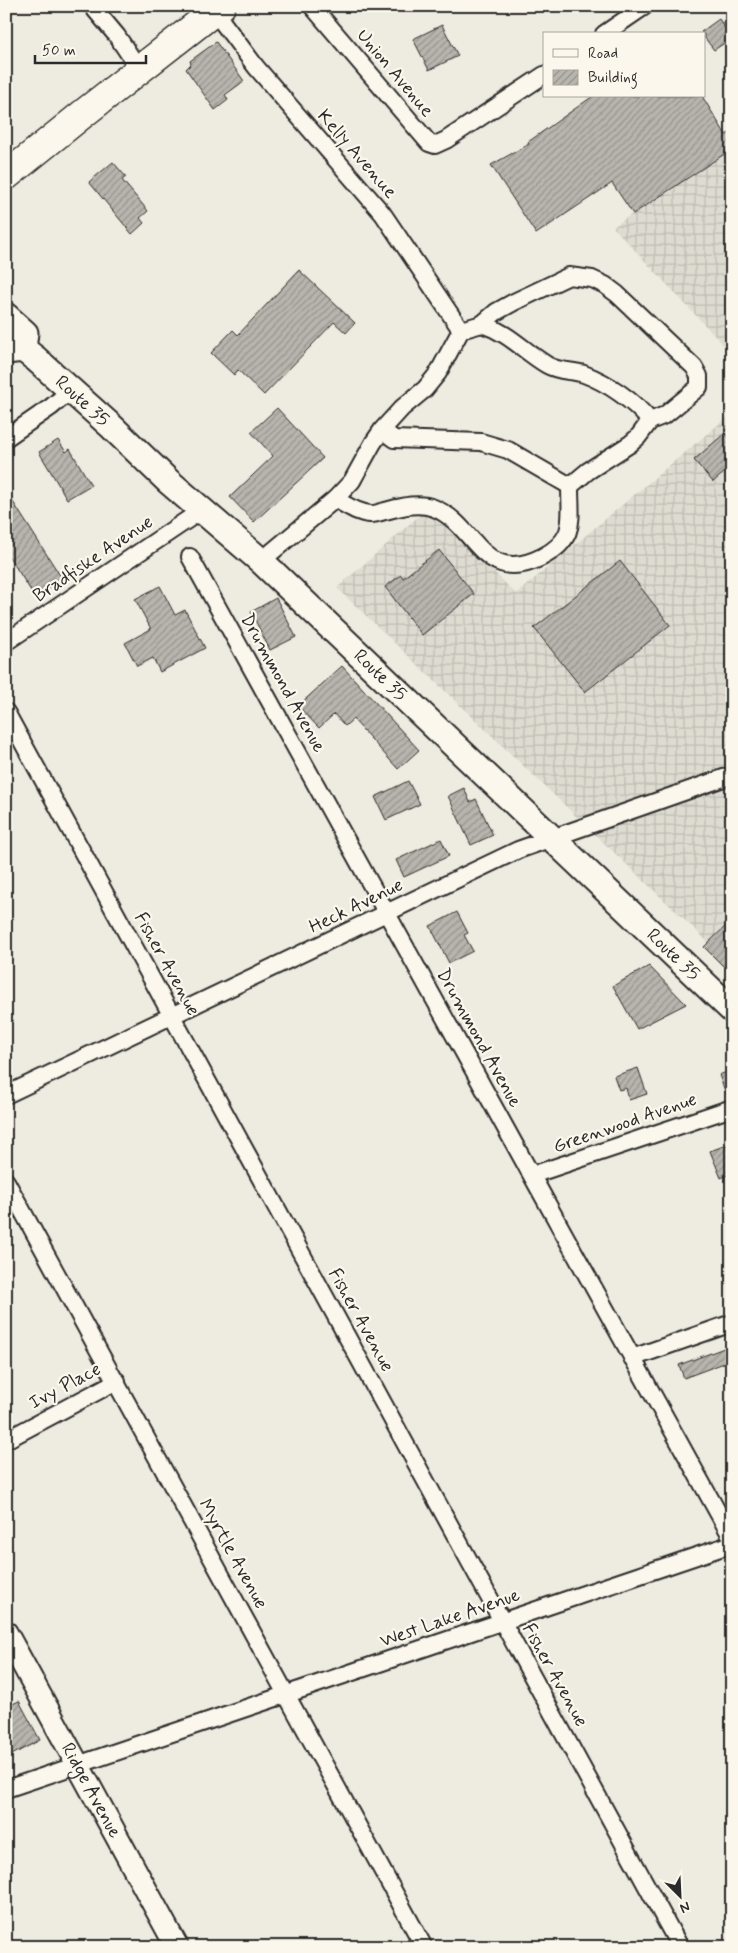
<svg xmlns="http://www.w3.org/2000/svg" width="738" height="1953" font-family="Mynerve,sans-serif">
	<defs>
		<pattern id="industrial-grid" width="8" height="8" patternUnits="userSpaceOnUse" patternTransform="scale(1.25)"><rect width="8" height="8" fill="#dedbd1"/><path d="M0 4h8M4 0v8" fill="none" stroke="#bfbcb4"/></pattern>
		<pattern id="building-hatch" width="6" height="6" patternUnits="userSpaceOnUse" patternTransform="scale(1.25)"><rect width="6" height="6" fill="#b8b5ae"/><path d="M-1 1l2-2M0 6l6-6M5 7l2-2" fill="none" stroke="#96938e"/></pattern>
	</defs>
	<rect width="100%" height="100%" fill="#eeebe0"/>
	<filter id="ink" filterUnits="userSpaceOnUse"><feTurbulence type="fractalNoise" baseFrequency=".02" numOctaves="2"/><feDisplacementMap in="SourceGraphic" scale="10" xChannelSelector="R" yChannelSelector="G"/><feConvolveMatrix kernelMatrix="1 2 1 2 8 2 1 2 1" color-interpolation-filters="sRGB"/></filter>
	<g filter="url(#ink)">
		<!-- industrial -->
		<path fill="url(#industrial-grid)" d="M732,146v208l-119,-127z
			M732,413v552l-395,-377 92,-81 87,87z"/>
		<!-- building -->
		<path fill="url(#building-hatch)" stroke="#2b2b2b" d="M719,19l13,19 -18,12 -10,-13v-3l-3,-2z
			M442,25l16,31 -29,14 -16,-31z
			M216,42l28,39 -19,14 3,5 -13,10 -29,-41 5,-5 -1,-3z
			M593,96h109l24,39 6,-4v18l-99,65 -21,-31 -76,51 -45,-69 38,-21 -1,-2z
			M113,162l13,15 -4,3 26,31 -8,7 4,5 -12,11 -43,-52z
			M299,270l56,53 -9,10 -12,-11 -70,73 -26,-25 -4,5 -23,-22 22,-23 5,5z
			M277,408l46,50 -69,64 -24,-25 43,-41 -22,-24z
			M725,433l7,8v25l-19,16 -19,-22z
			M58,440l8,12 4,-3 21,36 -24,14 -28,-47z
			M6,491l57,89 -28,17 -29,-45z
			M439,550l35,44 -52,41 -37,-48 16,-12 2,3z
			M620,561l50,64 -85,67 -51,-64z
			M160,586l15,29 10,-5 20,38 -45,24 -7,-14 -16,8 -12,-23 26,-14 -16,-30z
			M276,598l20,39 -26,13 -19,-38z
			M342,666l77,84 -21,19 -45,-50 -8,7 -11,-12 -15,14 -21,-22z
			M408,781l12,23 -34,16 -11,-23z
			M464,788l6,14 6,-3 17,36 -22,10 -23,-49z
			M441,839l8,17 -45,21 -8,-17z
			M457,912l11,21 -4,2 9,16 -24,12 -19,-37z
			M732,920v40l-8,7 -20,-20z
			M649,966l37,38 -49,25 -24,-43z
			M638,1068l9,26 -18,6 -3,-12 -7,2 -5,-14z
			M732,1070v28l-4,1 -9,-24z
			M732,1143v30l-11,5 -11,-27z
			M732,1345v15l-48,18 -5,-13z
			M19,1701l21,39 -34,18v-51z"/>
		<g fill="none" stroke-linecap="round" stroke-linejoin="round">
			<!-- street casing -->
			<g stroke="#2b2b2b" stroke-width="20">
				<path id="street" d="M92,6l25,30 22,33
					M312,6l117,137 6,2 11,-5 98,-65
					M214,11l42,56 127,147 78,116
					M604,34l41,-28
					M482,324c29,10 40,26 65,41 12,7 24,5 37,9 24,9 50,27 66,47
					M6,438l45,-31 19,-16
					M335,499c11,6 22,14 35,15 4,1 10,-2 15,-3 16,-4 33,-9 49,-3 43,17 48,79 108,49 35,-18 28,-37 28,-71
					M190,557l542,981
					M261,561l74,-62 17,-18 21,-38 9,-13 20,-22 23,-19 13,-16 23,-43 21,-6 14,-12 18,-10 55,-26 23,3 13,6 12,9 77,73 5,9v11l-34,28 -15,6 -12,16 -8,7 -42,27 -18,15 -62,-36 -27,-8 -87,-3 -12,-9
					M6,642l196,-132
					M6,712l674,1235
					M6,1095l512,-245 214,-75
					M532,1175l200,-67
					M6,1181l418,766
					M632,1358l100,-35
					M6,1440l111,-59
					M6,1789l726,-245"/>
			</g>
			<!-- secondary casing -->
			<g stroke="#2b2b2b" stroke-width="26">
				<g id="secondary">
					<path id="s1" d="M6,1633l171,314"/>
				</g>
			</g>
			<!-- primary casing -->
			<g stroke="#2b2b2b" stroke-width="29">
				<g id="primary">
					<path d="M6,316l19,17 -2,16"/>
					<path id="s2" d="M6,351l17,-2 13,10 76,68 56,54 93,80 471,449"/>
				</g>
			</g>
			<!-- highway casing -->
			<g stroke="#2b2b2b" stroke-width="31">
				<path id="highway" d="M6,176l78,-63 137,-107"/>
			</g>
			<!-- street -->
			<use href="#street" stroke="#fbf7ec" stroke-width="16"/>
			<!-- secondary -->
			<use href="#secondary" stroke="#fbf7ec" stroke-width="22"/>
			<!-- primary -->
			<use href="#primary" stroke="#fbf7ec" stroke-width="25"/>
			<!-- highway -->
			<use href="#highway" stroke="#fbf7ec" stroke-width="28"/>
		</g>
	</g>
	<g text-anchor="middle" dominant-baseline="central" stroke-width="4.5" stroke-linejoin="round" paint-order="stroke">
		<!-- street labels -->
		<g font-size="19" fill="#2b2b2b" stroke="#fbf7ec">
			<text transform="translate(395 73) rotate(50)">Union Avenue</text>
			<text transform="translate(357 154) rotate(49)">Kelly Avenue</text>
			<text stroke="none"><textPath href="#s2" startOffset="96">Route 35</textPath></text>
			<text transform="translate(93 559) rotate(-34)">Bradfiske Avenue</text>
			<text stroke="none"><textPath href="#s2" startOffset="501">Route 35</textPath></text>
			<text transform="translate(283 683) rotate(61)">Drummond Avenue</text>
			<text transform="translate(356 906) rotate(-26)">Heck Avenue</text>
			<text stroke="none"><textPath href="#s2" startOffset="906">Route 35</textPath></text>
			<text transform="translate(167 964) rotate(61)">Fisher Avenue</text>
			<text transform="translate(479 1038) rotate(61)">Drummond Avenue</text>
			<text transform="translate(625 1123) rotate(-19)">Greenwood Avenue</text>
			<text transform="translate(361 1320) rotate(61)">Fisher Avenue</text>
			<text transform="translate(65 1386) rotate(-28)">Ivy Place</text>
			<text transform="translate(233 1554) rotate(61)">Myrtle Avenue</text>
			<text transform="translate(450 1618) rotate(-19)">West Lake Avenue</text>
			<text transform="translate(555 1675) rotate(61)">Fisher Avenue</text>
			<text stroke="none"><textPath href="#s1" startOffset="179">Ridge Avenue</textPath></text>
		</g>
	</g>
	<!-- margin -->
	<rect width="738" height="1953" fill="none" stroke="#fbf7ec" stroke-width="25"/>
	<rect x="12" y="12" width="713" height="1928" fill="none" stroke="#2b2b2b" stroke-width="2" filter="url(#ink)"/>
	<!-- legend -->
	<rect x="543" y="32" width="162" height="65" fill="#fbf7ec" stroke="#a8a59f"/>
	<rect x="553" y="49" width="25" height="8" fill="#fbf7ec" stroke="#a8a59f"/>
	<text x="588" y="58" font-size="15" fill="#2b2b2b">Road</text>
	<rect x="553" y="70" width="25" height="15" fill="url(#building-hatch)" stroke="#a8a59f"/>
	<text x="588" y="82" font-size="15" fill="#2b2b2b">Building</text>
	<!-- north arrow -->
	<g transform="translate(680 1896) rotate(156)" stroke="#fbf7ec" stroke-width="4" paint-order="stroke">
	<path d="M0-4L9 19L0 12L-9 19Z" fill="#2b2b2b"/>
	<text y="-8" font-size="14" font-weight="bold" text-anchor="middle" fill="#2b2b2b">N</text>
	</g>
	<!-- scale -->
	<path d="M35 55v8h111v-8" fill="none" stroke="#2b2b2b" stroke-width="2.5"/>
	<text x="42" y="55" font-size="15" fill="#2b2b2b" stroke="#fbf7ec" stroke-width="4" paint-order="stroke">50 m</text>
</svg>
